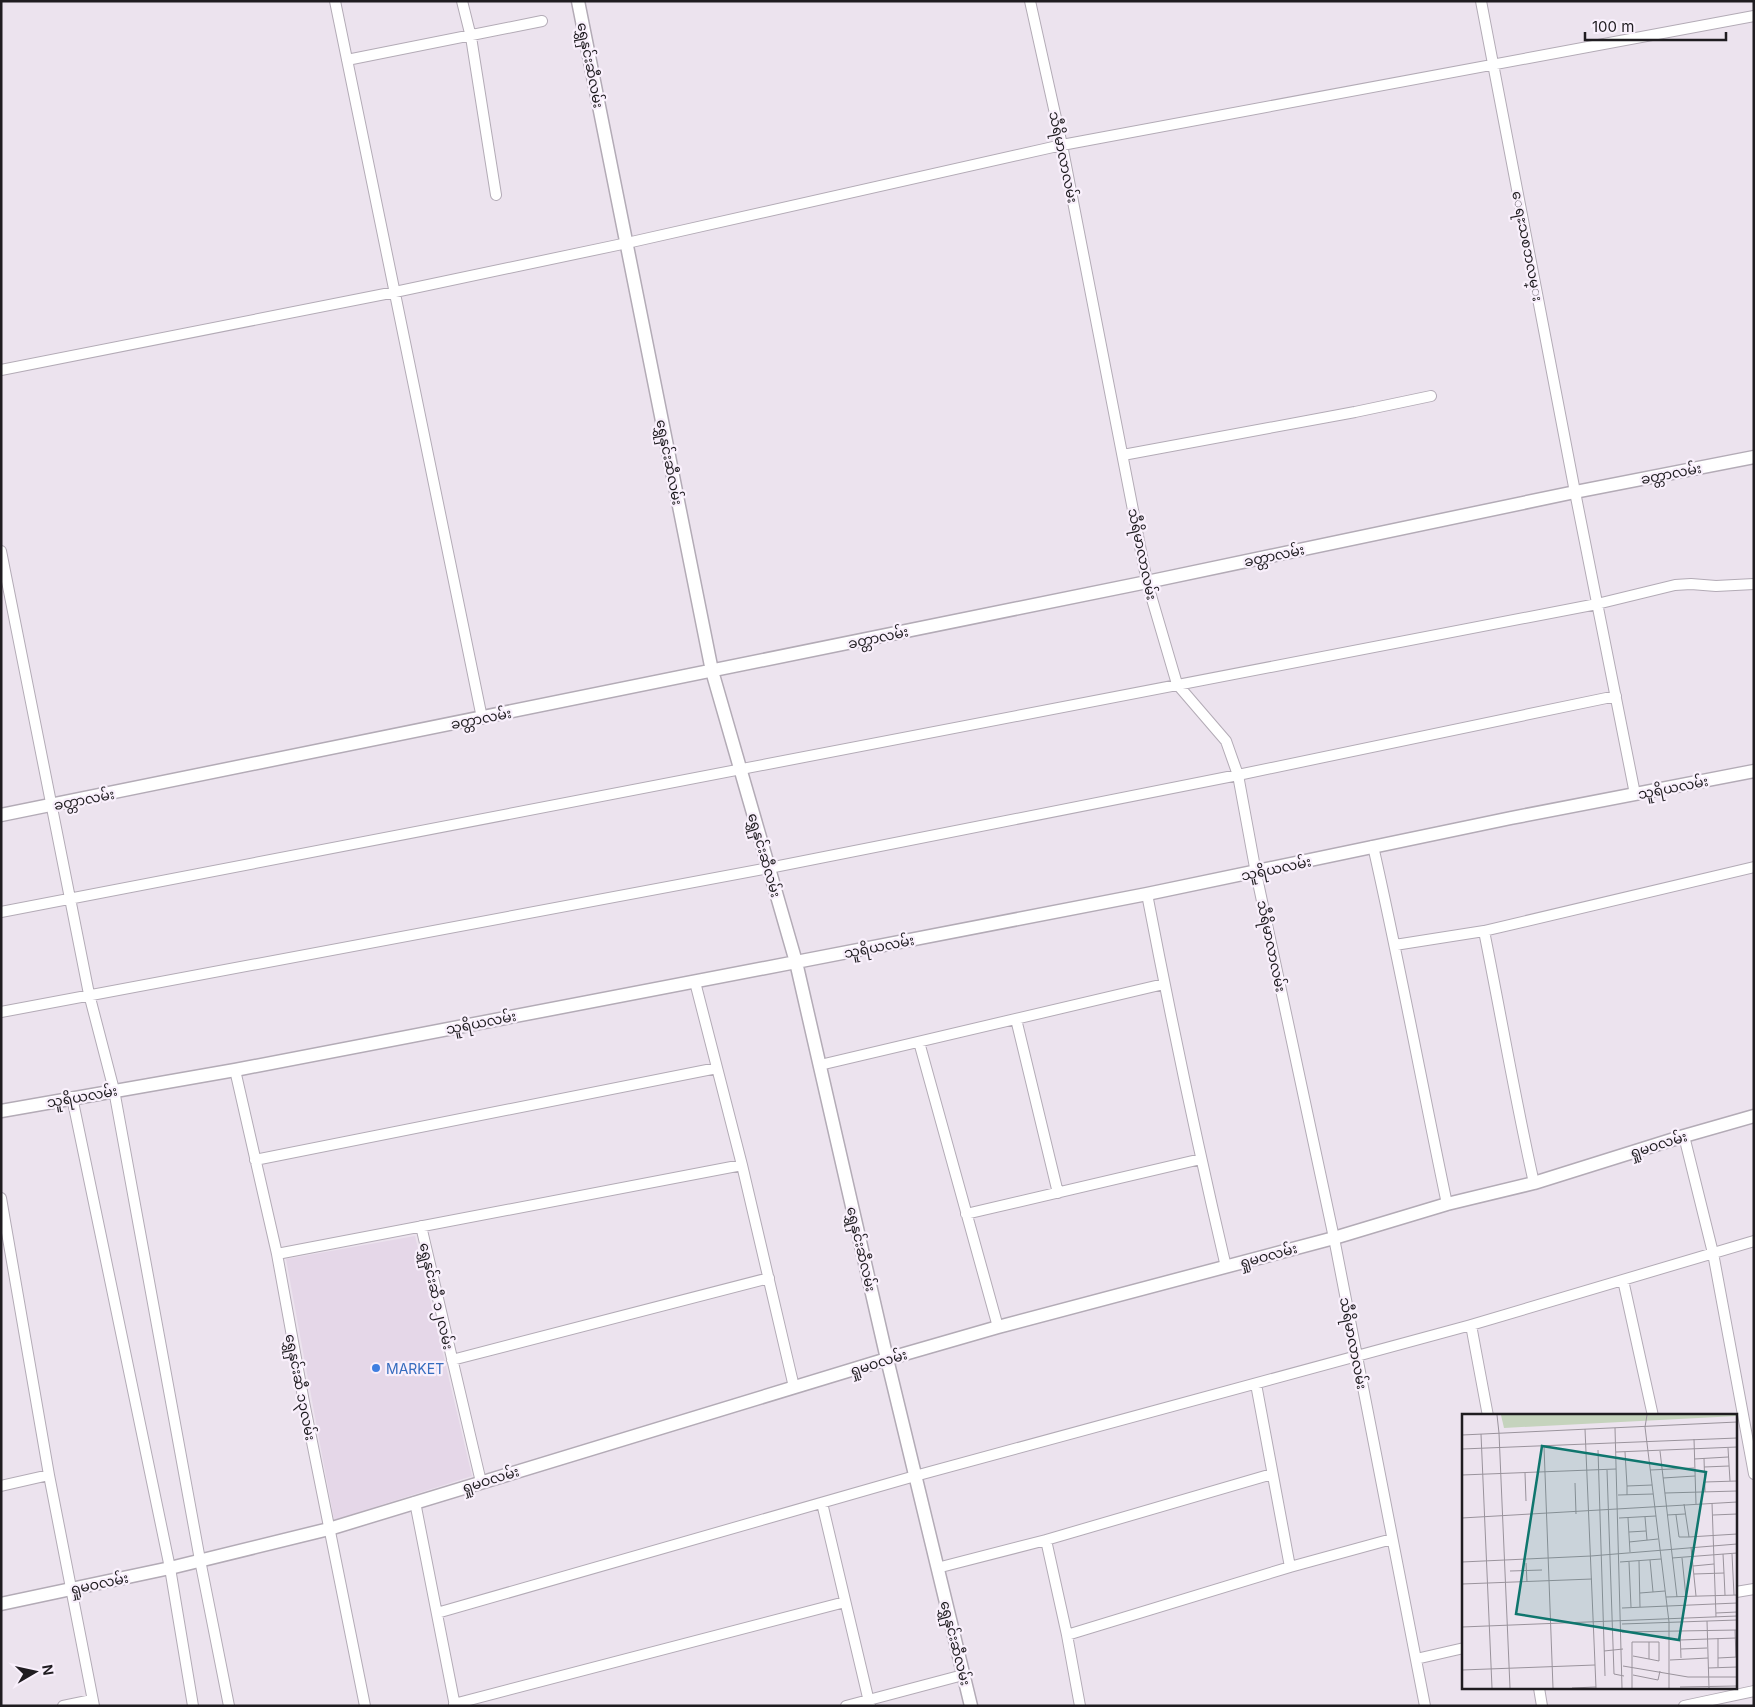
<svg xmlns="http://www.w3.org/2000/svg" width="1755" height="1707" font-family="Inter,'Noto Sans Myanmar',sans-serif">
	<rect width="100%" height="100%" fill="#ece3ee"/>
	<!-- built -->
	<path fill="#e5d7e8" d="M415,1236l57,240 -138,44 -48,-261z"/>
	<g fill="none" stroke-linecap="round" stroke-linejoin="round">
		<!-- minor casing -->
		<g stroke="#b3abb6" stroke-width="12">
			<path id="minor" d="M335,1l147,717
				M462,1l9,36 25,158
				M1030,1l32,144 85,437 30,102 49,57 12,34 18,98 78,365 91,468
				M1481,1l94,491 60,302
				M347,60l195,-39
				M1,370l394,-78 232,-49 435,-98 692,-129
				M1123,455l232,-43 76,-16
				M1,551l88,443 25,96 86,470 29,146
				M1373,846c27,119 49,239 74,358
				M1147,894c24,125 50,249 79,373
				M1,912l1596,-308 78,-19 16,-1 25,2 38,-2
				M1484,931l270,-64
				M1395,945l89,-14c17,84 31,168 50,252
				M695,982l47,183 52,222
				M1,1012l768,-144 469,-93 378,-79
				M1016,1019l42,174
				M919,1042l79,285
				M820,1065l344,-81
				M235,1070l42,184 27,148 61,304
				M72,1097l98,471 23,138
				M1684,1136l29,117 41,221
				M255,1160l462,-92
				M1,1198l48,277 45,231
				M966,1214l235,-55
				M421,1226l60,256
				M277,1254l465,-89
				M1623,1280l30,136
				M1471,1325l17,91
				M452,1360l317,-82
				M1256,1384l34,183
				M1,1486l48,-11
				M415,1502l40,204
				M822,1503l48,203
				M937,1568l109,-28
				M1736,1592l18,-3
				M437,1613l478,-137 556,-151 283,-84
				M1067,1635l-21,-95 226,-66
				M1416,1659l48,-11
				M1539,1688l3,18
				M454,1704l391,-102
				M63,1706l29,-6
				M846,1706l117,-31
				M1080,1706l-13,-71 223,-68 102,-28
				M1684,1706l70,-15"/>
		</g>
		<!-- tertiary casing -->
		<g stroke="#b3abb6" stroke-width="15">
			<path id="tertiary" d="M578,1l134,670 84,291 91,397 84,347
				M1,815l1146,-233 428,-90 179,-35
				M1,1111l234,-41 561,-108 351,-68 364,-76 243,-47
				M1,1604l169,-36 159,-39 558,-170 111,-32 336,-89 113,-34 87,-21 150,-47 70,-20"/>
		</g>
		<!-- minor -->
		<use href="#minor" stroke="#fff" stroke-width="10"/>
		<!-- tertiary -->
		<use href="#tertiary" stroke="#fff" stroke-width="12"/>
	</g>
	<!-- markers -->
	<circle fill="#3f7fe0" stroke="#f9f0fc" stroke-width="2" cx="376" cy="1368" r="5"/>
	<g text-anchor="middle" dominant-baseline="central" stroke-width="4.5" stroke-linejoin="round" paint-order="stroke">
		<!-- street labels -->
		<g font-size="14" fill="#1f1c20" stroke="#f9f0fc">
			<text transform="translate(591 65) rotate(79)">ရွှေနှင်းဆီလမ်း</text>
			<text transform="translate(1064 157) rotate(78)">သီရိမာလာလမ်း</text>
			<text transform="translate(1528 246) rotate(79)">ေရႊသစၥာလမ္း</text>
			<text transform="translate(670 462) rotate(79)">ရွှေနှင်းဆီလမ်း</text>
			<text transform="translate(1671 473) rotate(-11)">ခတ္တာလမ်း</text>
			<text transform="translate(1143 554) rotate(78)">သီရိမာလာလမ်း</text>
			<text transform="translate(1274 555) rotate(-12)">ခတ္တာလမ်း</text>
			<text transform="translate(878 637) rotate(-12)">ခတ္တာလမ်း</text>
			<text transform="translate(481 718) rotate(-11)">ခတ္တာလမ်း</text>
			<text transform="translate(1673 787) rotate(-11)">သူရိယလမ်း</text>
			<text transform="translate(84 799) rotate(-11)">ခတ္တာလမ်း</text>
			<text transform="translate(765 855) rotate(74)">ရွှေနှင်းဆီလမ်း</text>
			<text transform="translate(1276 868) rotate(-12)">သူရိယလမ်း</text>
			<text transform="translate(879 946) rotate(-11)">သူရိယလမ်း</text>
			<text transform="translate(1272 946) rotate(78)">သီရိမာလာလမ်း</text>
			<text transform="translate(481 1022) rotate(-11)">သူရိယလမ်း</text>
			<text transform="translate(82 1096) rotate(-10)">သူရိယလမ်း</text>
			<text transform="translate(1658 1144) rotate(-17)">ရှုမဝလမ်း</text>
			<text transform="translate(862 1249) rotate(77)">ရွှေနှင်းဆီလမ်း</text>
			<text transform="translate(1268 1255) rotate(-15)">ရှုမဝလမ်း</text>
			<text transform="translate(437 1296) rotate(77)">ရွှေနှင်းဆီ ၁၂လမ်း</text>
			<text transform="translate(1354 1343) rotate(79)">သီရိမာလာလမ်း</text>
			<text transform="translate(878 1362) rotate(-17)">ရှုမဝလမ်း</text>
			<text transform="translate(301 1387) rotate(79)">ရွှေနှင်းဆီ ၁၃လမ်း</text>
			<text transform="translate(490 1479) rotate(-17)">ရှုမဝလမ်း</text>
			<text transform="translate(99 1583) rotate(-12)">ရှုမဝလမ်း</text>
			<text transform="translate(956 1643) rotate(76)">ရွှေနှင်းဆီလမ်း</text>
		</g>
		<!-- shop labels -->
		<g font-size="14" fill="#366cbe" stroke="#f9f0fc" text-anchor="start">
			<text x="386" y="1368">MARKET</text>
		</g>
	</g>
	<!-- overview -->
	<g transform="translate(1462 1414)">
		<rect width="275" height="275" fill="#ece3ee"/>
		<path d="M39,1h236v1l-233,12z" fill="#c5d3bd"/>
		<path fill="none" stroke="#9a939c" stroke-width="1" d="M35,1l2,18M185,1l-2,12 24,195v66M153,14l7,260M123,15l11,259M37,19l11,255M19,20l11,254M0,21l275,-13M232,25l2,65M82,32l9,242M266,34l2,33M0,35l275,-11M136,36l7,226M198,37l17,146M154,38l121,-5M163,38l2,34M242,44l1,34M232,45l34,-2M242,53l25,-1M145,56l7,204 10,2M188,56l44,-2M63,59l1,28M0,61l154,-6M201,64l32,-2M243,68l32,-1M113,69l1,31M203,79l72,-2M156,81l35,-1M165,81v-9l25,-1M250,89l4,114M222,90l5,33 48,-3M205,101l18,-1M214,101l3,22h10M251,101l24,-1M183,103l2,23M0,104l275,-16M157,104l37,-2M166,104l2,34M167,118l17,-1M167,128l29,-3M229,133l5,49M270,140l2,41M210,144l65,-5M220,144l4,39M188,146l3,32M177,147l1,46M0,148l129,-6 146,-12M158,148l41,-3M167,148l2,45M64,149l1,19M231,152l21,-2M48,157l32,-1M262,159l1,22M232,160l30,-1 -1,-19M0,170l130,-5M178,179l25,-2M204,183l71,-2M160,194l115,-5M254,199l21,-1M245,207l2,67M160,210l115,-4M0,213l275,-11M273,216l1,27M218,217l1,27M160,218l115,-2M256,224v29M218,226l56,-2M219,235l26,-1M142,237l19,-2M171,242l16,3M256,244l19,-1M208,246l38,-2M161,252l65,11h49M246,254l29,-1M0,256l133,-5M171,261l25,5 2,-9M218,273l57,-1M110,274l24,-1M170,274v-46h27v19l-10,-2v-17"/>
		<path fill="#0f766e" fill-opacity="0.15" stroke="#0f766e" stroke-width="2.5" d="M80,32l164,26 -27,168 -163,-26z"/>
		<rect width="275" height="275" fill="none" stroke="#1f1c20" stroke-width="2.5"/>
	</g>
	<!-- border -->
	<rect width="1755" height="1707" fill="none" stroke="#1f1c20" stroke-width="5"/>
	<!-- north arrow -->
	<g transform="translate(35 1672) rotate(81)" stroke="#f9f0fc" stroke-width="4" paint-order="stroke">
	<path d="M0-4L9 19L0 12L-9 19Z" fill="#1f1c20"/>
	<text y="-8" font-size="14" font-weight="bold" text-anchor="middle" fill="#1f1c20">N</text>
	</g>
	<!-- scale -->
	<path d="M1585 32v8h141v-8" fill="none" stroke="#1f1c20" stroke-width="2.5"/>
	<text x="1592" y="32" font-size="15" fill="#1f1c20" stroke="#f9f0fc" stroke-width="4" paint-order="stroke">100 m</text>
</svg>
